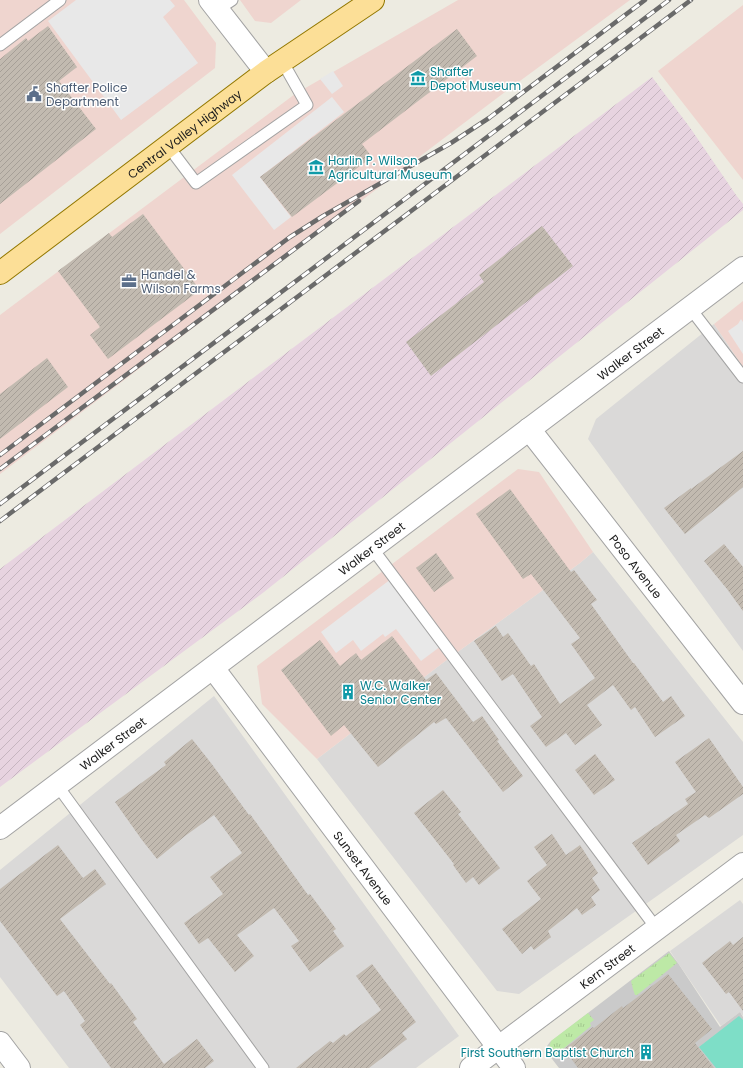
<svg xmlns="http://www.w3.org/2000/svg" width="743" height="1068" font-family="Poppins,sans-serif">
	<defs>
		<pattern id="industrial-furrows" width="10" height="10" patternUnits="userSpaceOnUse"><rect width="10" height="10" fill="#e7d3e0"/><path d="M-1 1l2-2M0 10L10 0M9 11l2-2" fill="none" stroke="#c6b5c0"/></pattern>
		<pattern id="grass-tufts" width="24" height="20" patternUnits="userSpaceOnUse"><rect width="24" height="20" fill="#bde9a6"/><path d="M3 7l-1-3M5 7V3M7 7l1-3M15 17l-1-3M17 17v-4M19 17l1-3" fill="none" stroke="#a2c78e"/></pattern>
		<pattern id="building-hatch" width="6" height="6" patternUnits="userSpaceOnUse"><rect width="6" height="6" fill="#c2bab0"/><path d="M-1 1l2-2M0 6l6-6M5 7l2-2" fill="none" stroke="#a69f97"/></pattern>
	</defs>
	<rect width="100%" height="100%" fill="#edebe1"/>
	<!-- residential -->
	<path fill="#dad9d8" d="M714,324l29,43v284l-155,-212 8,-20z
		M593,552l150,190v93l-224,159 -22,-3 -180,-232 127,-97 136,-99z
		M214,696l245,340 -43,32h-347l-69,-91v-107z
		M740,900l3,4v112l-3,-4 -19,14 -51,-75z"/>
	<!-- commercial -->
	<path fill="#efd5cf" d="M0,0h184l32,43 -1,25 -215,166z
		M240,0h61l-30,23 -16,-2z
		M458,0h172l-125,92 -505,382v-159l295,-221z
		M743,5v175l-85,-109z
		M743,301v66l-29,-43z
		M518,469l21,3 54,80 -13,11 -136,99 -127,97 -55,-55 -5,-38z"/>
	<!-- industrial -->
	<path fill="url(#industrial-furrows)" d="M652,77l39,52 45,66 7,9v6l-479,382 -264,195v-218z"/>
	<!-- religious -->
	<path fill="#cacaca" d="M669,951l9,12 42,64 20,-15 3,5v51h-184l-10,-13 -2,-5v-4l3,-4z"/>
	<!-- grass -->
	<path fill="url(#grass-tufts)" d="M669,953l8,10 -40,32h-2l-2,-6 -2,-8z
		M588,1013l6,7 -4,3 1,3 -39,32 -4,-8 3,-9z"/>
	<!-- pitch -->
	<path fill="#7edec7" d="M739,1016l4,4v48h-27l-17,-21z"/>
	<!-- parking -->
	<path fill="#e8e8e8" d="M76,0h94l5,6 -12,11 35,46 -77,57 -73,-99z
		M333,71l10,15 -11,8 -12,-15z
		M332,97l12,15 -84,65 31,40 -17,13 -42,-55z
		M741,319l2,3v32l-15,-23 10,-7z
		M391,579l50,67 -20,15 -25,-32 -11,8 -2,-3 -22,17 -8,-11 -17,13 -15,-21z"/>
	<!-- building -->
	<path fill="url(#building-hatch)" d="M48,26l29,41 -18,14 37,48 -96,75v-145l26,-21 2,3z
		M457,29l20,27 -115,88 10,13 -80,60 -32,-40z
		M143,214l57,76 -92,69 -18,-24 10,-8 -42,-56 51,-38 3,4z
		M542,226l31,40 -142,110 -25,-34 78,-60 -5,-7z
		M47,358l21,29 -68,52v-45z
		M743,451v36l-58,47 -21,-26 27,-20v1z
		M510,489l61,83 3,-2 23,30 -6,4 42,59h1l29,39 8,-6 14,20 -30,21 -20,-30 -4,3 -18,-25 -26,20 15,20 -27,20 -9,-12 -20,14 -16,-21 12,-9 -29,-43 -11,7 -28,-40 22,-15 7,11 5,-4 23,33 3,-2 26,40 35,-26 -24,-34 9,-6 -49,-64 -8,5 -47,-65z
		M724,544l19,23v44l-16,-22 -23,-28z
		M436,553l18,25 -20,14 -18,-24z
		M392,636l34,44 10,-7 37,49 9,-6 17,24 -2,1 26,35 -20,16 -57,-74 -10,6 -2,-2 -56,45 -34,-42 -13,11 -50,-66 39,-30 20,26 16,-13 5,7z
		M709,738l34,49v7l-34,24 -4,-3 -29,20 4,6 -32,24 -16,-22 56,-39 -3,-5 11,-7 -21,-30z
		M192,739l19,24 38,52 1,-1 58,81 2,-1 26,35 -3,2 11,15 -34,26 -19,-26 8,-5 -25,-33 -37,27 17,21 -19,16 -27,-34 -9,6 -15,-21 39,-29 -13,-17 32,-24 -28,-38 -29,21 -28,23 -15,-19 -27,-38 51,-37 -2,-3z
		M595,754l20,26 -21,15 -19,-25z
		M443,790l18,22 -3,2 42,54 -21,17 -6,-8 -7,6 -13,-18 1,-1 -40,-51z
		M552,834l14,21 14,-10 18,28 -6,5 8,12 -9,7 5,8 -14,10 -5,-7 -29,23 3,6 -17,13 -3,-4 -9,8 -20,-25 39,-30 -14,-18 20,-16 -13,-18z
		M58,845l25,33 12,-9 11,15 -46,35 50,65 1,-1 26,36 -4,3 31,42 33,-25 17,22 -9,7h-94l-31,-43 5,-4 -21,-30 -7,5 -57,-75v-32z
		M743,937v74l-14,-19 -3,2 -24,-31 28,-22 3,4z
		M372,964l44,58 -14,11 5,6 -38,29h-73l34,-27 3,2 11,-9 2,2 35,-26 -25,-34z
		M668,974l44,55 -17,14 19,25h-136l-14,-19 29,-22 1,1 28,-22 1,2z"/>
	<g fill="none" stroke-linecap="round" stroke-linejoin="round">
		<!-- lane casing -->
		<g stroke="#a3a3a3" stroke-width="13">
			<path id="lane" d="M217,10l15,-10
				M0,45l60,-45
				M168,146l28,37 111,-78 -25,-44
				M690,308l53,69
				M372,548l285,381
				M57,785l206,283"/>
		</g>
		<!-- street casing -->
		<g stroke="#a3a3a3" stroke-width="24">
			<g id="street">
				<path d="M210,0l56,72"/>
				<path id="s1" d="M529,429l214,274"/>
				<path id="s2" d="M213,668l301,400"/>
				<path id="s3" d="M0,828l743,-560"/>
				<path d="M0,1043l19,25"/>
				<path id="s4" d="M471,1068l272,-204"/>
			</g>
		</g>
		<!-- primary casing -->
		<g stroke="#937800" stroke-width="24">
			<g id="primary">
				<path id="s5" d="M0,273l266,-201 107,-72"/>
			</g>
		</g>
		<!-- lane -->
		<use href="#lane" stroke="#fff" stroke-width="11"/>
		<!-- street -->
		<use href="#street" stroke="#fff" stroke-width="22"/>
		<!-- primary -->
		<use href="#primary" stroke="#fcdf97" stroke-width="22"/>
		<!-- rail casing -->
		<g stroke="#6a6a6a" stroke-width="4.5">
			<path id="rail" d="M0,455l290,-218 33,-21 128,-73 38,-25 156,-118
				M0,469l359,-268
				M0,504l669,-504
				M0,521l691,-521"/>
		</g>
		<!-- rail -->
		<use href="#rail" stroke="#fff" stroke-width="3" stroke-dasharray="9" stroke-linecap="butt"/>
	</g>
	<!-- icons -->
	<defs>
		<g id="museum-bare" transform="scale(1.2)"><path d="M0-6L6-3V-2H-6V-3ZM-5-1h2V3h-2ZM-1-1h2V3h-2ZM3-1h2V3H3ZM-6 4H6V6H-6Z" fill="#0f9aa8" stroke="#fff" stroke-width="2.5" paint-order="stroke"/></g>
		<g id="civic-bare" transform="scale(1.2)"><path d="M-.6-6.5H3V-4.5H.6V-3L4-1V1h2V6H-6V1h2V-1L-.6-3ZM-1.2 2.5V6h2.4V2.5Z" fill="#5c6f8a" stroke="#fff" stroke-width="2.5" paint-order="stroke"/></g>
		<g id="office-bare" transform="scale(1.2)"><path d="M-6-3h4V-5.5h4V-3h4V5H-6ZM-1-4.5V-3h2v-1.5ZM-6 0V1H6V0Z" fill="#5c6f8a" stroke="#fff" stroke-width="2.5" paint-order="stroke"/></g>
		<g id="building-bare" transform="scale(1.2)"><path d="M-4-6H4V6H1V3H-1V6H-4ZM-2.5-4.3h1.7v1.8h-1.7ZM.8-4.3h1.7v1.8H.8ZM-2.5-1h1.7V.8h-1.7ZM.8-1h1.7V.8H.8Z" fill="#0f9aa8" stroke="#fff" stroke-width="2.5" paint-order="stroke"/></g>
	</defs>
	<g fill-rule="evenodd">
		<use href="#museum-bare" x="418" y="78"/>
		<use href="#civic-bare" x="34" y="94"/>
		<use href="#museum-bare" x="316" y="167"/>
		<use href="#office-bare" x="129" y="281"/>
		<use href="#building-bare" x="348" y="692"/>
		<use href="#building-bare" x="646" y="1052"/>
	</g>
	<g text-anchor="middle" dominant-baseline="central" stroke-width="3" stroke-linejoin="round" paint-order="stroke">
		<!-- culture labels -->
		<g font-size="12" fill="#0d838f" stroke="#fff" text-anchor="start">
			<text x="430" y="71">Shafter<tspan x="430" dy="14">Depot Museum</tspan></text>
			<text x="328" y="160">Harlin P. Wilson<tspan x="328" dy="14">Agricultural Museum</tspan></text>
			<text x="360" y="685">W.C. Walker<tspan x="360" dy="14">Senior Center</tspan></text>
			<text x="634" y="1052" text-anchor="end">First Southern Baptist Church</text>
		</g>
		<!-- service labels -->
		<g font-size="12" fill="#4e5e75" stroke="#fff" text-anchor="start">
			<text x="46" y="87">Shafter Police<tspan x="46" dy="14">Department</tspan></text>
			<text x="141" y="274">Handel &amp;<tspan x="141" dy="14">Wilson Farms</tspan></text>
		</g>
		<!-- street labels -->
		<g font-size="12" fill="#1c1c1c" stroke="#fff">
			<text stroke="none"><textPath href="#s5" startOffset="231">Central Valley Highway</textPath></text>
			<text stroke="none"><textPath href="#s3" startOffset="789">Walker Street</textPath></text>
			<text stroke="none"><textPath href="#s3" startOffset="465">Walker Street</textPath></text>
			<text stroke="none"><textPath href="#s1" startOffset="174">Poso Avenue</textPath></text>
			<text stroke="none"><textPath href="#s3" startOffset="141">Walker Street</textPath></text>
			<text stroke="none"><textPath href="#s2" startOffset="250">Sunset Avenue</textPath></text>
			<text stroke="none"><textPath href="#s4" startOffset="170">Kern Street</textPath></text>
		</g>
	</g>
</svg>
